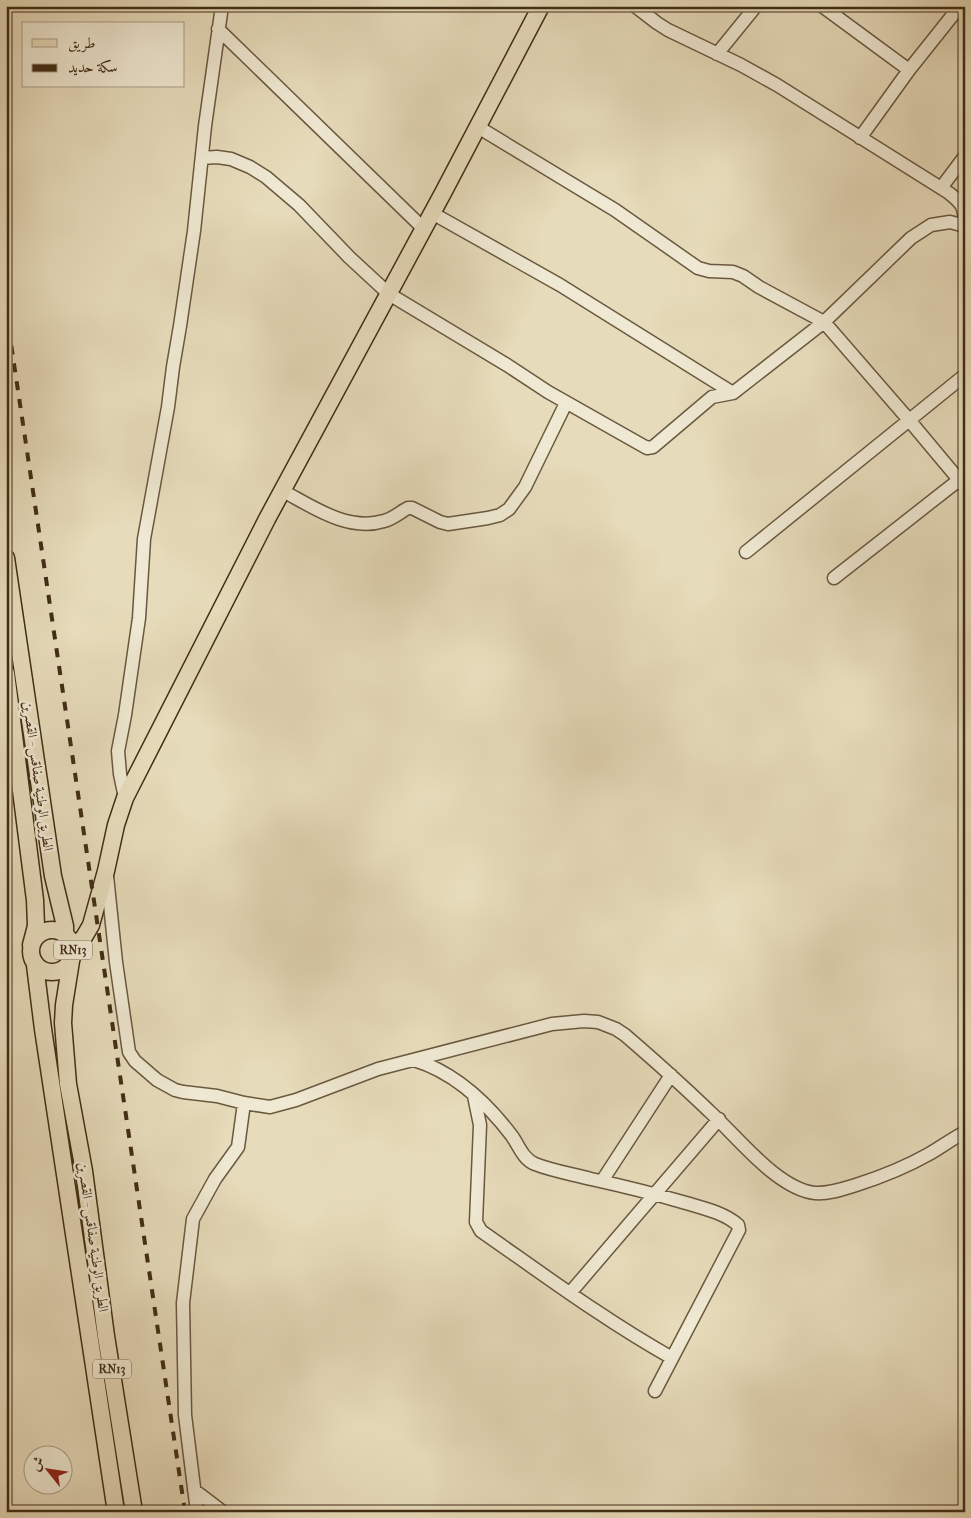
<svg xmlns="http://www.w3.org/2000/svg" width="971" height="1518" font-family="'IM FELL French Canon',Amiri,serif">
	<rect width="100%" height="100%" fill="#e6dbba"/>
	<filter id="stains"><feTurbulence type="fractalNoise" baseFrequency=".004" numOctaves="4"/><feColorMatrix values="0 0 0 0 .2 0 0 0 0 .09 0 0 0 0 .02 0 0 0 .5 -.17"/></filter>
	<radialGradient id="worn" r=".72"><stop offset=".6" stop-color="#630" stop-opacity="0"/><stop offset="1" stop-color="#630" stop-opacity=".3"/></radialGradient>
	<g fill="none" stroke-linecap="round" stroke-linejoin="round">
		<!-- minor casing -->
		<g stroke="#6a583f" stroke-width="15">
			<path id="minor" d="M635,6l22,17 11,7 73,35 36,20 172,108c14,11 15,14 16,31
				M822,6l87,64
				M218,29l206,200
				M717,54l39,-48
				M478,127l137,83 83,58 11,3 24,1 10,4 16,11 65,35 85,98 56,67
				M860,138l49,-68 51,-64
				M202,158l15,-1 14,2 19,8 16,10 33,28 50,52 40,37 118,71 41,27 99,56 6,-1 59,-50 21,-4 91,-71 87,-84 20,-13 19,-3 15,4
				M941,188l24,-32
				M432,213l128,72 173,108
				M283,491c30,16 65,41 101,30 9,-2 16,-9 24,-13h4l28,14 8,2 40,-6 12,-3 9,-6 16,-22 41,-84
				M746,552l219,-177
				M834,578l130,-102
				M125,798l-5,-24 -2,-23 7,-36 14,-97 5,-79 24,-132 5,-40 7,-41 14,-95 11,-105 17,-120
				M107,876l9,86 13,90 6,9 22,19 18,10 8,2 34,4 27,7 26,4 26,-7 82,-31 174,-45 32,-3 14,1 18,7 9,6c29,25 57,50 84,76 28,25 68,78 106,82 14,1 28,-4 41,-8 25,-8 50,-18 73,-31 12,-7 23,-15 36,-22
				M414,1060c40,12 73,43 98,76 7,10 11,23 23,28 18,7 37,10 56,15 32,7 64,15 95,24 17,5 39,10 52,22l1,5 -84,161
				M474,1096l6,29 -4,97 5,9c63,44 125,90 191,127
				M602,1181l69,-106
				M570,1293l149,-174
				M194,1490l29,22
				M197,1512l-12,-97 -2,-112 10,-84 22,-40 23,-32 6,-44"/>
		</g>
		<!-- major casing -->
		<g stroke="#412d16" stroke-width="19">
			<path id="major" d="M6,558l47,318 12,50v9
				M6,673l29,227 1,26 -5,19
				M31 951a21 21 0 1 1 42 0a21 21 0 1 1-42 0Z
				M73,950l11,-13 7,-12 15,-54 10,-46 9,-27 142,-279 177,-328 97,-185
				M71,961l-7,44 -1,18 5,61 16,87 22,165 28,176
				M35,965l8,64 73,483"/>
		</g>
		<!-- minor -->
		<use href="#minor" stroke="#efe8d2" stroke-width="12"/>
		<!-- major -->
		<use href="#major" stroke="#e6dbba" stroke-width="16"/>
		<!-- rail -->
		<path stroke="#412d16" stroke-width="4" stroke-dasharray="9 9" stroke-linecap="butt" d="M6,310l179,1202"/>
	</g>
	<g text-anchor="middle" dominant-baseline="central" stroke-width="5" stroke-linejoin="round" paint-order="stroke">
		<!-- shield labels -->
		<g fill="#efe8d2" stroke="#75654e" stroke-width="1">
			<rect x="54" y="940.5" width="38" height="19" rx="4"/>
			<rect x="93" y="1359.5" width="38" height="19" rx="4"/>
		</g>
		<g font-size="12" font-weight="bold" fill="#412d16">
			<text x="73" y="950">RN13</text>
			<text x="112" y="1369">RN13</text>
		</g>
		<!-- street labels -->
		<g font-size="14" fill="#412d16" stroke="#efe8d2">
			<text transform="translate(38 776) rotate(82)">الطريق الوطنية صفاقس - القصرين</text>
			<text transform="translate(93 1237) rotate(82)">الطريق الوطنية صفاقس - القصرين</text>
		</g>
	</g>
	<!-- margin -->
	<rect width="971" height="1518" fill="none" stroke="#e6dbba" stroke-width="25"/>
	<rect x="8" y="8" width="956" height="1503" fill="none" stroke="#412d16" stroke-width="2.5"/>
	<rect x="12" y="12" width="946" height="1493" fill="none" stroke="#412d16"/>
	<!-- legend -->
	<rect x="22" y="22" width="162" height="65" fill="#efe8d2" stroke="#a99d87"/>
	<rect x="32" y="39" width="25" height="8" fill="#e6dbba" stroke="#a99d87"/>
	<text x="68" y="48" font-size="15" fill="#412d16">طريق</text>
	<rect x="32" y="64" width="25" height="8" fill="#412d16" stroke="#a99d87"/>
	<text x="68" y="72" font-size="15" fill="#412d16">سكة حديد</text>
	<!-- north arrow -->
	<g transform="translate(48 1470) rotate(300)"><circle r="24" fill="#efe8d2" stroke="#a99d87"/>
	<path d="M0-4L9 19L0 12L-9 19Z" fill="#8f2418"/>
	<text y="-8" font-size="14" font-weight="bold" text-anchor="middle" fill="#412d16">ش</text>
	</g>
	<rect width="100%" height="100%" filter="url(#stains)"/>
	<rect width="100%" height="100%" fill="url(#worn)"/>
</svg>
